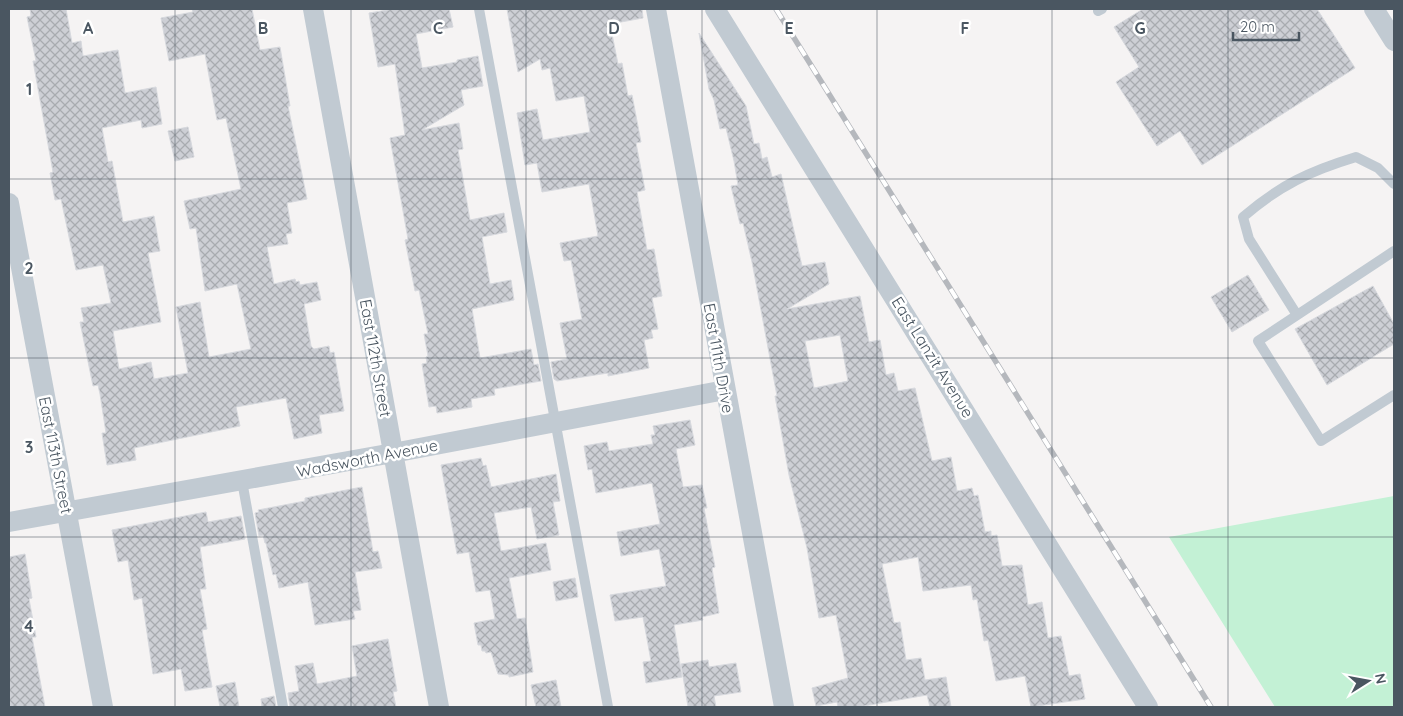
<svg xmlns="http://www.w3.org/2000/svg" width="1403" height="716" font-family="Quicksand,sans-serif">
	<defs>
		<pattern id="building-cross-hatch" width="8" height="8" patternUnits="userSpaceOnUse" patternTransform="scale(1.25)"><rect width="8" height="8" fill="#cdcfd5"/><path d="M0 0l8 8M0 8l8-8" fill="none" stroke="#a8abb0"/></pattern>
	</defs>
	<rect width="100%" height="100%" fill="#f5f3f3"/>
	<!-- grass -->
	<path fill="#c3f1d5" d="M1394,496v211h-119l-106,-170z"/>
	<!-- building -->
	<path fill="url(#building-cross-hatch)" stroke="#d7d9de" fill-rule="evenodd" d="M30,9h36l6,34 9,-2 2,15 35,-6 7,43 31,-6 6,37 -20,4 -1,-8 -39,8 6,34 4,-1 11,61 31,-6 6,35 -12,2 13,69 -48,9 6,38 32,-7 3,17 34,-6 -12,-66 24,-5 9,55 42,-8 -14,-65 -32,7 -9,-63 -6,1 -6,-28 57,-12 -15,-71 -9,2 -12,-66 -36,7 -8,-43 32,-6 -1,-3h60l8,41 20,-3 10,59h-2l19,93 -20,4 5,30 -6,1 2,10 -21,3 7,37 21,-5 1,3 3,-1 1,4 17,-3 4,18 -17,4 7,42 3,3 15,-3 1,7 4,-1 10,59 -25,4 3,18 -28,6 -8,-41 -50,9 4,19 -106,22 2,12 -29,5 -5,-32h4l-6,-39 -2,-9 -5,1 -13,-64h4l-3,-14 30,-5 -8,-38 -27,5 -15,-71 -6,1 -5,-27 3,-1 -20,-111h3l-9,-44 4,-1z
		M394,9h55l4,18 -37,7 6,34 35,-6v-2l21,-4 5,30 -22,4 3,15 -42,25 37,-7 4,26 -5,1 12,70 34,-7 3,19 -25,5 8,47 21,-4 3,20 -42,9 8,49 51,-9 3,16 4,-1 3,17 -47,8 1,6 -24,4 1,8 -35,6 -1,-7 -7,1 -7,-43 5,-1 -1,-6 2,-1 -4,-22h4l-9,-44 -4,1 -10,-51 3,-1 -18,-101 15,-3 -10,-71 -17,3 -9,-54z
		M507,9h135l1,9 -33,6 8,40 4,-1 6,33 4,-1 9,47 -5,1 9,47 -8,2 10,58 7,-1 8,47 -10,2 6,31 -7,1 2,8 -9,2 5,28 -41,8v-3l-51,8 -3,-2 -3,-17 16,-3 -7,-36 22,-4 -11,-59 -7,1 -4,-18 38,-7 -9,-52 -47,8 -5,-29 -12,2 -8,-52 20,-4 6,31 47,-8 -6,-36 -28,5 -6,-33 -8,2 -2,-11 -22,13z
		M1143,9h174l38,59 -153,97 -22,-34 -23,15 -41,-64 23,-15 -25,-40z
		M699,33l47,73 8,38 5,-1 3,16 5,-2 5,20 9,-3 21,92 23,-4 4,22 -42,25 73,-13 9,46 11,-2 6,35 8,-2 4,18 17,-3 17,73 19,-4 6,34 15,-3 2,8 4,-1 7,37 6,-1v5l6,-1 5,31 20,-1 6,40 14,-3 6,36 13,-2 8,40 11,-2 5,25 -54,8 -6,-31 -29,5 -8,-41 -4,1 -7,-42 -4,1 -2,-15 -48,6 -5,-34 -36,7 12,59 6,-1 6,38 15,-2 4,22 21,-3 5,30h-21l-3,-12 -69,12h-20l-1,-5 -21,4 -4,-18 36,-10 -12,-63 -17,3 -12,-70 -18,-73 -14,-79h2l-25,-134 -9,-39 -3,1 -9,-38 7,-1 -4,-24 -8,-33 -6,1 -6,-29 -5,-11zM840,335l8,46 -34,7 -9,-47z
		M188,127l6,30 -19,4 -7,-30z
		M1248,275l21,35 -37,22 -21,-35z
		M1373,286l21,38v20l-67,41 -32,-56z
		M690,420l5,25 -19,4 7,38 19,-2 5,23h-3l11,59 -3,1 7,45 -17,4 1,3 -29,5 8,52 -36,6 -3,-21 8,-1 -8,-44 -28,4 -5,-26 56,-9 -7,-37 -38,7 -4,-24 43,-8 -8,-41 -56,10 -4,-24 -4,1 -4,-24 23,-4 2,9 44,-7 -2,-9h4l-2,-9z
		M481,458l2,8 3,-1 5,22 65,-13 4,27 -7,1 6,33 -22,4 -6,-32 -37,6 7,38 45,-8 5,27 -42,8 8,41 8,-1 8,54 -24,5v-2l-11,-1 -7,-22 -5,1 -1,-2h-3l-1,-6h-3l-4,-22 21,-4 -5,-29 -14,2 -7,-40 -12,2 -16,-89z
		M362,487l11,65 5,-1 4,17 -27,4 6,38 -8,1 2,8 -40,6 -7,-43 -29,6 -3,-14 -3,1 -7,-32h-1l-2,-8 -4,1 -4,-23 4,-1 -1,-2 47,-9v-3z
		M206,512l2,10 33,-6 4,23 -45,8 6,42h-6l7,40 -5,1 10,57 -27,4 -4,-22 -28,5 -11,-76 -8,2 -6,-40 -10,2 -6,-32z
		M25,554l7,44 -3,1 7,38h-4l13,70h-36v-150z
		M575,578l3,19 -22,4 -3,-19z
		M388,639l9,52 -4,1 3,15h-106l-2,-14 11,-2 -4,-25 18,-3 4,21 40,-8 -5,-30z
		M708,660l1,7 27,-4 5,29 -27,4 2,11h-28l-7,-43z
		M556,680l5,27h-25l-5,-22z
		M235,682l4,25h-19l-4,-21z
		M274,696l2,11h-14l-1,-8z"/>
	<g fill="none" stroke-linecap="round" stroke-linejoin="round">
		<!-- lane -->
		<path stroke="#c1cad2" stroke-width="10" d="M479,9l129,698
			M1098,11l4,-2
			M1394,251l-136,90 63,100 73,-46
			M1297,315l-48,-76 -6,-22c37,-32 67,-46 113,-60l22,11 16,16
			M242,481l41,226"/>
		<!-- street -->
		<path stroke="#c1cad2" stroke-width="20" d="M313,9l126,698
			M656,9l128,698
			M715,9l433,698
			M1374,9l20,32
			M9,203l94,504
			M9,522l384,-69 332,-63"/>
		<!-- rail casing -->
		<g stroke="#b5b8bd" stroke-width="5.5">
			<path id="rail" d="M776,9l435,698"/>
		</g>
		<!-- rail -->
		<use href="#rail" stroke="#fff" stroke-width="4" stroke-dasharray="11" stroke-linecap="butt"/>
	</g>
	<!-- grid -->
	<path fill="none" stroke="#4a5661" stroke-width="1" stroke-opacity="0.55" d="M175,9v698M351,9v698M526,9v698M702,9v698M877,9v698M1052,9v698M1228,9v698M9,179h1385M9,358h1385M9,537h1385"/>
	<g text-anchor="middle" dominant-baseline="central" stroke-width="5" stroke-linejoin="round" paint-order="stroke">
		<!-- street labels -->
		<g font-size="16" fill="#4a5661" stroke="#fff">
			<text transform="translate(933 357) rotate(58)">East Lanzit Avenue</text>
			<text transform="translate(376 358) rotate(80)">East 112th Street</text>
			<text transform="translate(719 358) rotate(80)">East 111th Drive</text>
			<text transform="translate(56 455) rotate(79)">East 113th Street</text>
			<text transform="translate(367 458) rotate(-11)">Wadsworth Avenue</text>
		</g>
	</g>
	<g font-size="16" text-anchor="middle" font-weight="bold" fill="#4a5661" stroke="#fff" stroke-width="5" stroke-linejoin="round" paint-order="stroke">
		<text x="88" y="34">A</text>
		<text x="263" y="34">B</text>
		<text x="438" y="34">C</text>
		<text x="614" y="34">D</text>
		<text x="789" y="34">E</text>
		<text x="965" y="34">F</text>
		<text x="1140" y="34">G</text>
		<text x="29" y="95">1</text>
		<text x="29" y="274">2</text>
		<text x="29" y="453">3</text>
		<text x="29" y="632">4</text>
	</g>
	<!-- border -->
	<rect width="1403" height="716" fill="none" stroke="#4a5661" stroke-width="20"/>
	<!-- north arrow -->
	<g transform="translate(1368 681) rotate(79)" stroke="#ffffff" stroke-width="4" paint-order="stroke">
	<path d="M0-4L9 19L0 12L-9 19Z" fill="#4a5661"/>
	<text y="-8" font-size="14" font-weight="bold" text-anchor="middle" fill="#4a5661">N</text>
	</g>
	<!-- scale -->
	<path d="M1233 32v8h66v-8" fill="none" stroke="#4a5661" stroke-width="2.5"/>
	<text x="1240" y="32" font-size="15" fill="#4a5661" stroke="#ffffff" stroke-width="4" paint-order="stroke">20 m</text>
</svg>
